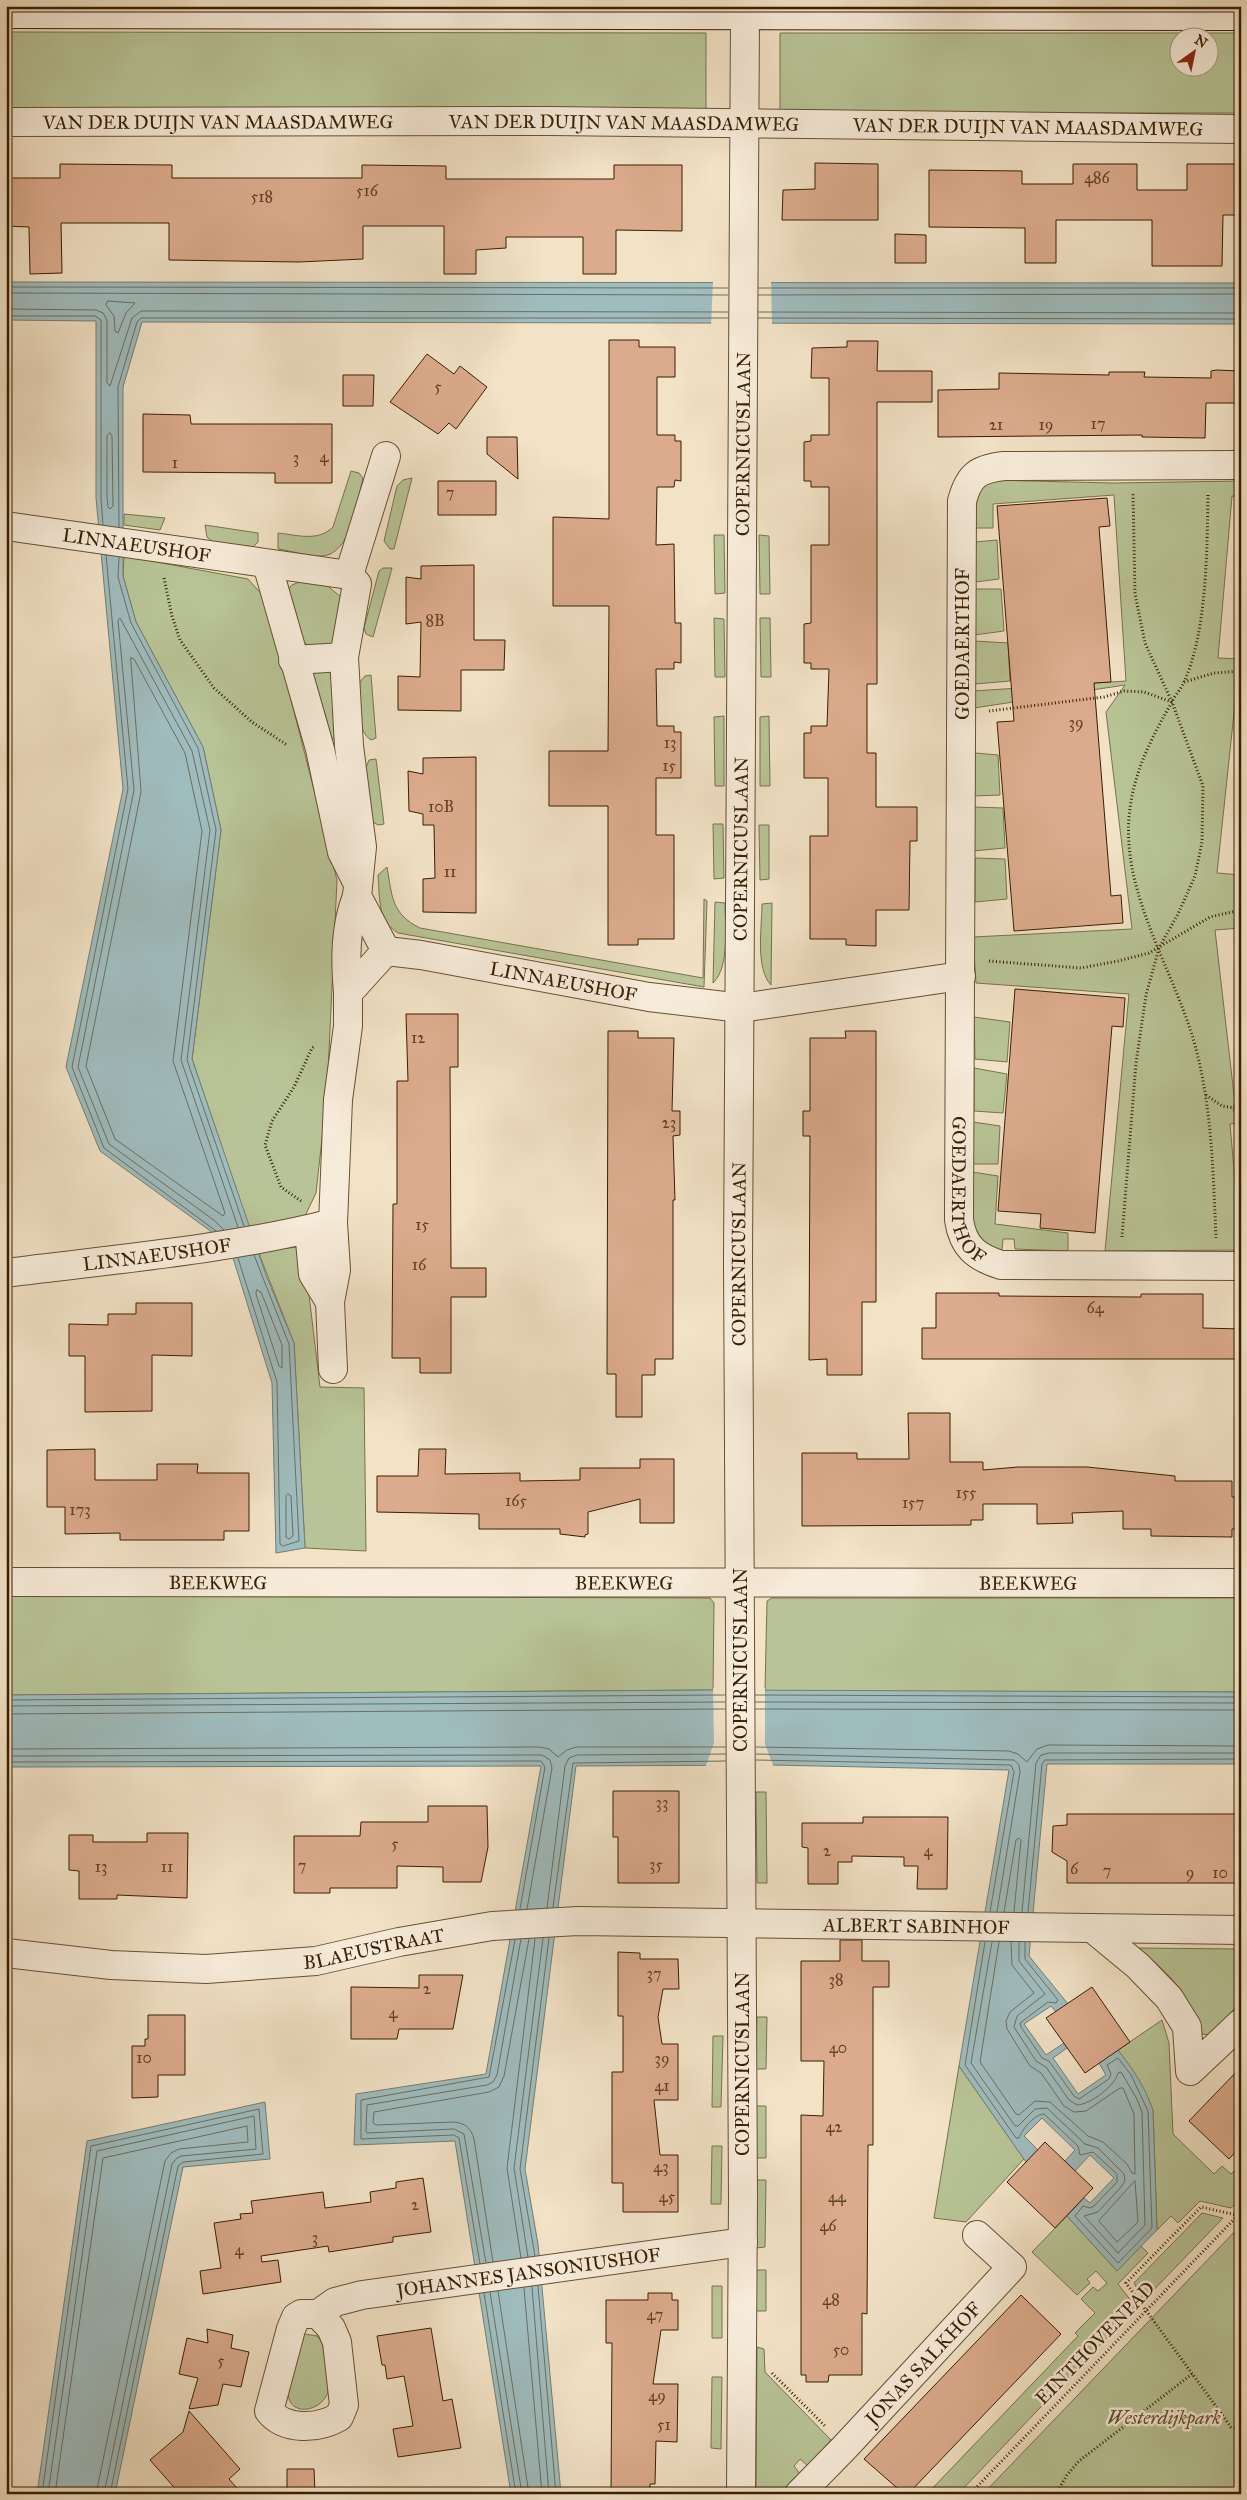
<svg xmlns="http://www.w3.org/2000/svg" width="1247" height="2500" font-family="'IM FELL Great Primer',serif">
	<rect width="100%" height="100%" fill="#f2e2c6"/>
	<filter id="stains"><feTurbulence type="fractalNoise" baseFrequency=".004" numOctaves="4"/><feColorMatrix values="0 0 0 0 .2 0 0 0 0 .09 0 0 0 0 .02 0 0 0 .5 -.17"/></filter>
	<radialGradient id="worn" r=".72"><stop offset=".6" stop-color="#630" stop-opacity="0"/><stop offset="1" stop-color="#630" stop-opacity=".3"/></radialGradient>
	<!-- green -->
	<path fill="#b8c497" stroke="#78724c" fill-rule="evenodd" d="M6,32l700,1v79h-700z
		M780,33h461v80h-461zM1180,38h30v30h-30z
		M351,471l8,2 4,5c-6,23 -12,78 -42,78 -14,0 -29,-5 -43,-7v-16c19,2 40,9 55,-6z
		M412,478l-18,71h-4l-6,-8 13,-55 6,-6z
		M989,480l124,3 128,-2v16l-9,-1 -14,162 23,1v26h-4l-20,188 24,2v53l-26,2 19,165h7v10l-7,-1 -1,7 8,1v11l-11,1 11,126 -136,1 24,-257 -153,-11 -3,-46 159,-8 -26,-217 19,-27 -151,23 -1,-17 153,-10 -12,-186 -121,9v24h-19v-33z
		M124,514l41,4 -5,12 -36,-5z
		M205,525l53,8v9l-5,5 -40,-5 -6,-5z
		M714,535h10l1,58 -10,1z
		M759,535l10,1 1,58h-10z
		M997,540l2,39 -24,3v-40z
		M124,556l124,23 17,19 72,282 -10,214 -11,99 -11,23 -55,14 -58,-171 29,-229 -18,-83 -67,-125 -13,-46z
		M383,568h9l-19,69 -7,-3 -2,-6 15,-57z
		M302,581l21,1 19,16 -8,48h-24l-6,-3 -16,-54 4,-4z
		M974,589h27l3,42 -30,4z
		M714,618l10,1 1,58h-10z
		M760,618h10l1,59h-10z
		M974,641l34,2 2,38 -35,3z
		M331,667l6,70 -4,2h-4l-20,-68z
		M371,675l5,63 -5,2c-12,-7 -16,-36 -14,-50 1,-5 4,-10 8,-14z
		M724,716v70h-9l-1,-69z
		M769,716l1,70h-10v-69z
		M975,753l23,2 2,40 -27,1z
		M376,759l8,65 -6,1 -5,-3 -8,-52 4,-10z
		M973,807l30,1 2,40 -32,3z
		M713,824h10l1,54 -10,1z
		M759,825h10v54l-9,1z
		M975,858l30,1 2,40 -32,3z
		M387,867c5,28 4,47 33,61l283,50 1,-79 3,2 -3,86 -306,-54c-21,-13 -18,-35 -20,-58z
		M715,902l10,1c0,23 5,64 -12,80z
		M772,903v1l-1,81c-16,-17 -9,-58 -9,-81z
		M974,1017l36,5 -3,40 -32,-3z
		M974,1068l33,6 -4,39 -29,-2z
		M973,1122l27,4 -2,38h-25z
		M972,1172l26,4 -3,48 73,9v18l-53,-2 -1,-10h-11l-1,11 -18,-1 -11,-12z
		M298,1247l6,6 16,134 44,1 2,163 -61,-3 -11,-205 -36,-92z
		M6,1596l704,2 4,5 -1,87 -707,5z
		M772,1598h469v94l-476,-1 2,-90z
		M756,1792h10l1,91h-10z
		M1136,1948l105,1v53l-32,33 -13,-2c-1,-6 -1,-14 -3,-20 -9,-26 -35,-50 -57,-65z
		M757,2017h10l-1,52h-10z
		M1162,2020l7,23 4,91 41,40 8,-8 9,8 10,-9v34l-10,9 -31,-7 -22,22 -7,-7 -14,14 -4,-120 -35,-60z
		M713,2036h10l-2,71h-9z
		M959,2066l65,93 -58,63 -32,-4z
		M756,2106h10v52h-10z
		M712,2146h10l-1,58h-10z
		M756,2180h10l-1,67 -9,1z
		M1202,2213l21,5 -79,82 -10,-17z
		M1067,2216l50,55 24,-25 7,7 -30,31 18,23 -178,187h-31l151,-158 -3,-3 20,-20 -14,-14 12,-12 5,4 9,-8 -11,-12 -9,8 3,4 -13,12 -45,-43z
		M1241,2225v269h-258z
		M756,2270h10v41h-10z
		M712,2286h10v52h-10z
		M305,2334l12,2c7,6 7,16 9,24 1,9 4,19 3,27 -3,26 -43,32 -41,3 2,-17 9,-36 13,-52z
		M757,2347l7,2 1,23 66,68 -23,26 -8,-7 -6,7 6,8 -19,20h-22l-3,-5z
		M712,2377h10l-1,72 -10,-1z"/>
	<!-- water -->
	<path fill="#9fbcbe" stroke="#767d72" d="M6,282l1235,1v41l-1099,-2 -19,65v189l13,46 67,125 18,83 -29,229 74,216 28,68 11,205 -29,5 -4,-170 -39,-125 -24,-28 -109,-79 -34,-84 57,-278 -27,-291v-177l-90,-1z
		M713,1690l528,2v72h-194l-18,192 39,48 -12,8 -5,-6 -27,18 22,31 18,-12 3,5 -14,10 25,36 28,-19 -7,-12 19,-13c15,19 27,37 35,60l4,120 -40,41 -50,-55 17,-18 6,5 24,-25 -24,-23 -15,16 -10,-10 10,-11 -33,-32 -18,18 14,14 -12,12 -67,-96 50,-296 -238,-5 -195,1 -51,403 13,75 23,250h-50l-56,-353 -101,4 2,-51 130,-20 55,-308 -535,1v-72z
		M265,2102l5,57 -87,8 -68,327h-78l50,-353z"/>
	<!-- pier -->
	<path fill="#f2e2c6" d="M713,281h58l1,45h-61z
		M713,1688h52v56l9,24h-69l9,-25z"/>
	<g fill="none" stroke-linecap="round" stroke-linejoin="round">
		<!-- shore -->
		<path stroke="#6c6e60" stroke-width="1" d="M6,287l722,1
			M758,288h483
			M6,293l722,2
			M758,295l483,-1
			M108,301l27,2 -9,10 -8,20 -3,-2 -1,-15 -8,-11z
			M6,309l90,1 7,3 4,7v63l3,3 22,-68 9,-7 587,1
			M758,312l483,1
			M6,316h89l6,4v178l2,27
			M758,318l483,1
			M110,433l2,3 1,70 -3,3 -2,-2 -1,-10v-61z
			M119,527l-1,-140 19,-65 4,-4h587
			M106,555l22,234 -56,278 32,81 112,83
			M119,557l-1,20 13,46 67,125 18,82 -29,230 57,166
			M131,658l3,1 51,94 17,78 -29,230 52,152 -2,3 -108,-77 -29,-73 55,-274z
			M224,1230l-9,-9 -106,-77 -31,-77 56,-277 -16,-170 2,-2 72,133 18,79 -29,230 57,167
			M238,1258l39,124 3,162 3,2 16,-5 -10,-197 -35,-89
			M257,1290l4,2 21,53v23l-3,-2 -23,-72z
			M288,1494l3,2 2,40 -4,3 -3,-2v-41z
			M755,1695l486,2
			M6,1700l719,-5
			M755,1702l486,1
			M6,1706l719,-4
			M755,1709l486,1
			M6,1714l719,-5
			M756,1747l253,4 9,3 9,8 10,-13 11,-4 193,1
			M6,1749l533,-2 10,2 9,8 9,-7 9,-3h150
			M756,1754l258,6 5,5 1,7 -23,140
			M6,1756l536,-1 8,5 2,8 -25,141
			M756,1760l255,5 3,7 -24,140
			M6,1762l535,-1 4,6 -25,142
			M553,1907l20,-144 153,-2
			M547,1908l18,-142 4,-8 8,-3 149,-1
			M1004,1912l12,-72 3,-2 2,2 -7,72
			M1022,1912l14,-149 5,-8 8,-2h192
			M1028,1912l14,-148 3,-4 196,-1
			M985,1942l-20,123 51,73h3c3,-9 16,-24 25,-24l34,32 2,9 13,-3 24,22v8l-23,24 -4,2 -7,-2 -8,10 43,47 34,-35 -4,-117 -17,-36 -13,-17 -11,7 4,9 -2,5 -30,20 -5,-3 -25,-35 -7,-3 -21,-31 -1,-4 28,-21 8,1 2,-3 -33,-41v-17
			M992,1942l-21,121 44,63h3l17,-17 12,-1 38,36 13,4 26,26 1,7 -4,6 -23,25 -14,4 34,37 27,-28 -3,-113 -5,-13 -16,-27 -3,1c-3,13 -27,31 -41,32l-8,-5 -23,-33 -10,-6 -22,-34 3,-11 28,-22 -26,-33v-19
			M999,1942l-19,120 36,52 3,1 16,-14 15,1 38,34 15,6 24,22 5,9 3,1 -1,-60 -11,-26h-3l-34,23 -12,1 -10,-6 -23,-33 -11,-7 -23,-37 -1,-8 4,-9 24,-19 -22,-28 -1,-23
			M1135,2181l3,41 -21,20 -18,-21z
			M535,2256l-15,-87 29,-231
			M528,2257l-14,-89 29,-230
			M521,2258l-14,-90 28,-229
			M493,2262l-19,-123c-3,-11 -9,-16 -20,-17l-78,3 -3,-2 1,-11 115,-20 10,-5 5,-11 25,-137
			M486,2263l-22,-129 -10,-5 -87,4 -1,-2 1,-26 120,-20 6,-3 4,-7 24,-136
			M480,2264l-21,-126 -5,-3 -93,4v-39l128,-23 26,-137
			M538,2286l18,208
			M532,2287l17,207
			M524,2288l18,206
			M498,2291l31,203
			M490,2292l32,202
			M484,2293l32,201
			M42,2494l49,-348 168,-37 4,45 -80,8 -5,4 -68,328
			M48,2494l49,-343 157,-35 2,33 -74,7 -5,2 -5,6 -68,330
			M55,2494l48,-336 144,-32 1,16 -69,7 -8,4 -6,8 -69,333"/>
	</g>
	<!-- building -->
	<path fill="#dcab8d" stroke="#391f01" d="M815,163l63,1v56h-96l1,-30 32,-1z
		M60,164l112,1v13h190v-13l84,1v13h168v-14h68v66l-66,-1v44h-33v-37h-77v11l-30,2v24h-32v-48h-81v33l-64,3 -130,-2v-37h-108l1,50 -32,1 -1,-47 -23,-1v-48h54z
		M1073,164h64v26h50v-26h54v51h-18l-1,51h-70v-46h-96v43h-31v-35l-96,-1v-57l93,1v13h51z
		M895,234l31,1v28h-31z
		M609,340h30v7h36v30h-18v58h18v6h6v40l-6,-1 -1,7h-17l-1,58 18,-1 1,79h6v40l-7,-1v7h-18l1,57h17v6h7v46h-25v57h18v104h-36v6h-30v-139h-59v-55h59l1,-145h-56v-89l56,2z
		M847,341h31l-1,30h55v31h-55v282h-10v69h9v54h41v34h-7l-1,69h-33v36l-30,-1v-6h-36v-103h18v-58h-24v-45h7v-7h16l2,-57h-18v-6h-7v-39l7,-1v-78h18v-58h-18v-6h-7v-39l7,-1v-6h18v-57h-18l1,-30 35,-1z
		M427,354l27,20 6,-8 27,21 -31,42 -7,-6 -11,11 -48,-32z
		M1216,370l25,1v32h-35l-1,35 -63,-1v-2l-204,2v-47l61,-1v-16l110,2v-3h36l-1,5 67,1v-7z
		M343,375h31l-1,31h-30z
		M143,414l47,1 1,9h141v59h-57v-10l-132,-1z
		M487,437h30l1,42 -31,-25z
		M438,481h58v34h-58z
		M1107,498l3,28 -11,1 12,155 -17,1 17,213 10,-1 2,28 -109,8 -17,-209 17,-1 -17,-215z
		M474,565v75h31l-1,30h-43v41l-63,-1v-34l22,1 1,-55 -15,2v-47l15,2v-13z
		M476,757v156l-53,-1v-33l12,-1 -1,-53h-11v-11l-14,-3 -1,-40 15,3v-16z
		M1015,989l110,9 -2,29 -11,-1 -17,207 -55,-5 1,-14 -43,-3z
		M406,1014h52v53h-8l1,201h35v29h-35v76h-31v-15h-28l1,-154h4v-123h11z
		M608,1031h30v7h36l-2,73h8v24l-7,1 2,64h-2v159h-18v16h-13v42h-26v-43h-9z
		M845,1031h31v271h-14v73h-35v-16l-18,1 1,-224h-7v-25h7v-73h36z
		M936,1293h63v3l142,1v-3h62v34l38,1v30h-319v-31h14z
		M136,1303h56v53l-40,-1v56l-67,1v-56h-16v-32l39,1v-11h28z
		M908,1413h42v49h33v8l35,-3h69l88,9v5h57v16h9v32h-9v8l-81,-1v-7h-28v-18l-51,2 1,10 -36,1v-20h-54v16h-12v5l-169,1v-73h55v6h52z
		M95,1449v31h62v-16h41l-1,9h52v58h-25v9h-104v-7l-55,1v-27h-18v-57z
		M419,1449h27l-1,25 75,-1v8l60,-1v-12h60v-9h34v64h-34v-24l-52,13v22l-3,1v2l-25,-3v-5h-81v-15l-102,-2v-36h41z
		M613,1791h66v92h-61v-46h-5z
		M428,1806h59l1,41 -7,35h-38v-15l-46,-1v22h-67v5h-36v-57h66l1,-14h67z
		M1067,1814h174v69h-174v-22l-15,-9 1,-26 14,-1z
		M863,1817h85l-1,72h-30l1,-23h-14v-9l-52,-1v6h-14v22h-30v-36l-6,-1v-24h61z
		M147,1833h41l-1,65 -70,-3v4h-38v-28l-10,-1v-35h24v7h54z
		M840,1940h22v21h27v26h-16v158h-5l-1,169 -5,-1v62h-33l-1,7h-22v-7h-5v-260l22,1 1,-55h-23v-100h39z
		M618,1952l22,1v6h38l1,30h-16l-5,28 4,27h16v56h-24l6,55h18v57h-55v-29h-11v-111h11v-56h-5z
		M419,1975h44l-10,54h-54l-2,10h-46v-52l68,1z
		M1092,1987l38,55 -45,31 -39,-55z
		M148,2015h37v60h-27v22l-26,1v-52h13v-7h3z
		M1241,2067v79l-12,13 -40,-38z
		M1045,2142l48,46 -38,40 -48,-46z
		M423,2178l8,54 -38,5v5l-64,10 -1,-6 -67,10 1,6 16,-2 3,22 -78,12 -3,-23 21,-3 -7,-45 27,-4 -1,-5 13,-1 -2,-12 72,-9 2,16 46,-6 -1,-10 26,-4v-6z
		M648,2293h24v7h6v30h-17l-8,54h25l-1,58 -21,-1 -1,43h-5v10h-39l1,-151h-6v-43h42z
		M1021,2295l40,39 -153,160h-4l-40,-35z
		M431,2328l12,73 9,-2 9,49 -63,9 -5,-28 20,-3 -9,-50 -17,3 -2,-14h-3l-5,-29z
		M207,2329l26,6 -2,13 18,4 -8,35 -18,-3 -5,21 -29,4 9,-31 -19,-4 8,-36 21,5z
		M189,2411l51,58 -11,10 13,15h-62l-30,-34 33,-28z
		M287,2469h27l1,25h-28z"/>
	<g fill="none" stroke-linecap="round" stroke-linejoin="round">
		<!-- street casing -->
		<g stroke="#675032" stroke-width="30">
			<g id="street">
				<path id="s1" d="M6,122l544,-1 691,8"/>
				<path id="s2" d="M1241,465l-237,1c-26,3 -35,9 -42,35l-3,719c4,27 17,37 42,45l240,1"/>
				<path id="s3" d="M6,526l343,49 8,9 -13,73 5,89 13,101 -5,49 29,55 -38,42v33l-10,74 -5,123 3,47 -6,32 3,67"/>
				<path d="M267,564l53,185 22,103 15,30"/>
				<path d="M349,575l37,-119"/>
				<path d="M293,660l51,-3"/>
				<path id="s4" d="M386,951l35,4 228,42 92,11 220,-32"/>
				<path d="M348,993c-3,-33 -3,-66 9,-97"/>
				<path d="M309,1230l4,44 17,28"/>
				<path id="s5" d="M6,1273c109,-14 221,-23 327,-50"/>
				<path id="s6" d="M6,1582l1235,1"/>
				<path d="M1092,1928l46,38 31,32 18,29 3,44 51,-48"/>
				<path id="s7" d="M6,1953l105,12 95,4 110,-8 83,-19 93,-16 86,-5 663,9"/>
				<path id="s8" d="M318,2314l13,14 6,14 7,63 -5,12c-21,12 -54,14 -70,-6l22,-82 5,-12 5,-3h17l17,-12 27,-7 381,-53"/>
				<path id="s9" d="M741,2494l2,-296 -5,-937 7,-1246"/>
				<path id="s10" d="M799,2494l46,-47 167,-180 -35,-32"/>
			</g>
		</g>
		<!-- secondary casing -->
		<g stroke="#391f01" stroke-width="30">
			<path id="secondary" d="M6,14l1235,2"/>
		</g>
		<!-- path -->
		<path stroke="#391f01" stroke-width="3" stroke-dasharray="1 2.5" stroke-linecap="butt" d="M1208,495c-1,55 -1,137 -24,187 -3,7 -9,13 -12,20 -26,45 -47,88 -43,142 4,64 45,132 64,194 19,65 20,133 23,200
			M164,578l8,38 8,24 34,48 38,34 35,23
			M1184,682l30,-9 27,-2
			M989,711l115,-14 20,-6 20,1 28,10
			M989,961l92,7 37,-7 31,-8 61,-36 31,-7
			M1206,1095l16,11 19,3
			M301,1201l-20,-14 -16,-42 7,-24 22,-34 18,-39 3,-2
			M1122,1237l14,-174 10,-68 13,-47 19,-34 17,-38 7,-34 1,-56 -31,-84 -27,-59 -10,-49 -2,-101
			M1241,2216l-40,-9 -75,76 105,144 10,3
			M772,2373l54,54
			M970,2494l271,-282
			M1056,2494l11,-19 12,-14 113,-87"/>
		<!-- street -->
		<use href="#street" stroke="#f7ecda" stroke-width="28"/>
		<!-- secondary -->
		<use href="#secondary" stroke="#f7ecda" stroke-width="28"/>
	</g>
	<g text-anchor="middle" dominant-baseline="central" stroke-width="5" stroke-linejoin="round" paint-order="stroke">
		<!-- number labels -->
		<g font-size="16" fill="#624224">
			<text x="1097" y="177">486</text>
			<text x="367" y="190">516</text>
			<text x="262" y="196">518</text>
			<text x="438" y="386">5</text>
			<text x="1098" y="423">17</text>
			<text x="996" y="424">21</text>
			<text x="1046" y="424">19</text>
			<text x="324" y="456">4</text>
			<text x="296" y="457">3</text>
			<text x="175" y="462">1</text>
			<text x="450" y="492">7</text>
			<text x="435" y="620">8B</text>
			<text x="1076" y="722">39</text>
			<text x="670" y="742">13</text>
			<text x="669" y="765">15</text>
			<text x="441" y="806">10B</text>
			<text x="450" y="871">11</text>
			<text x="418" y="1037">12</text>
			<text x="669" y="1122">23</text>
			<text x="422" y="1224">15</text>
			<text x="419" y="1264">16</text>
			<text x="1095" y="1307">64</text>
			<text x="966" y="1492">155</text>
			<text x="516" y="1500">165</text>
			<text x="913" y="1502">157</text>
			<text x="80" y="1509">173</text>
			<text x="662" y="1802">33</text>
			<text x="395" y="1843">5</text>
			<text x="827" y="1850">2</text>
			<text x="928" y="1850">4</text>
			<text x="656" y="1864">35</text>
			<text x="302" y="1865">7</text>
			<text x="101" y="1866">13</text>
			<text x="167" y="1866">11</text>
			<text x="1074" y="1868">6</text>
			<text x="1107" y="1870">7</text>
			<text x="1190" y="1872">9</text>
			<text x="1220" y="1872">10</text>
			<text x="654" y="1973">37</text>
			<text x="836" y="1979">38</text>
			<text x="427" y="1988">2</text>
			<text x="393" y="2012">4</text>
			<text x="838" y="2047">40</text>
			<text x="144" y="2057">10</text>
			<text x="662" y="2058">39</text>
			<text x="662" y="2085">41</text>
			<text x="834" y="2126">42</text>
			<text x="661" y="2166">43</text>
			<text x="667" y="2196">45</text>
			<text x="837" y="2196">44</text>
			<text x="415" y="2204">2</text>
			<text x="828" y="2225">46</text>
			<text x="315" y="2237">3</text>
			<text x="239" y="2249">4</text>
			<text x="831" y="2299">48</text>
			<text x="655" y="2314">47</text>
			<text x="841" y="2349">50</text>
			<text x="221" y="2360">5</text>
			<text x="657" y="2395">49</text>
			<text x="664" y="2424">51</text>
		</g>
		<!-- street labels -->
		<g font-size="19" fill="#391f01" stroke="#f7ecda">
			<text stroke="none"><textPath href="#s1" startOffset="212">VAN DER DUIJN VAN MAASDAMWEG</textPath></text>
			<text stroke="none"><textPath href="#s1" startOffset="618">VAN DER DUIJN VAN MAASDAMWEG</textPath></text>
			<text stroke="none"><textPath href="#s1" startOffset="1022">VAN DER DUIJN VAN MAASDAMWEG</textPath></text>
			<text stroke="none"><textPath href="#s9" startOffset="2050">COPERNICUSLAAN</textPath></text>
			<text stroke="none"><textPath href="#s3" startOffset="132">LINNAEUSHOF</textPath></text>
			<text transform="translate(962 644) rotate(-90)">GOEDAERTHOF</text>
			<text stroke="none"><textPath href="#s9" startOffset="1645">COPERNICUSLAAN</textPath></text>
			<text stroke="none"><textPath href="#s4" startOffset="180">LINNAEUSHOF</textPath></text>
			<text stroke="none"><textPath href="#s2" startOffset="988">GOEDAERTHOF</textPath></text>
			<text stroke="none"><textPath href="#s5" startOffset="152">LINNAEUSHOF</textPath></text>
			<text stroke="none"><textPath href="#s9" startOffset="1240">COPERNICUSLAAN</textPath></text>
			<text stroke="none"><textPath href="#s6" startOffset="212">BEEKWEG</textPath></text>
			<text stroke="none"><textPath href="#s6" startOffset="618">BEEKWEG</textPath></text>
			<text stroke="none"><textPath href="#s6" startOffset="1022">BEEKWEG</textPath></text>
			<text transform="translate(740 1660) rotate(-90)">COPERNICUSLAAN</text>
			<text stroke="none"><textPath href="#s7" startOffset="915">ALBERT SABINHOF</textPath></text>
			<text stroke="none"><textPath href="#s7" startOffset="370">BLAEUSTRAAT</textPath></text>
			<text transform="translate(742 2064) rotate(-90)">COPERNICUSLAAN</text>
			<text stroke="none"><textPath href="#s8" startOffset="524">JOHANNES JANSONIUSHOF</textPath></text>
			<text transform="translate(1095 2343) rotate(-46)">EINTHOVENPAD</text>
			<text stroke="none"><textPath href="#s10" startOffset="180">JONAS SALKHOF</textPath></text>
		</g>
		<!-- park labels -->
		<g font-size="19" font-style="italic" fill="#5f512e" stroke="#f7ecda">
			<text x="1164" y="2417">Westerdijkpark</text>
		</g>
	</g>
	<!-- margin -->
	<rect width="1247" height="2500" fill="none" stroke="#f2e2c6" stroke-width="25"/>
	<rect x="8" y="8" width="1232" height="2485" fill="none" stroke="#391f01" stroke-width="2.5"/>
	<rect x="12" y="12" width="1222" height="2475" fill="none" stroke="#391f01"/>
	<!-- north arrow -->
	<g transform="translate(1194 52) rotate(33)"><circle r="24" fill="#f7ecda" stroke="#ab9a83"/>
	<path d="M0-4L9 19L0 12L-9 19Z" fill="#8f2418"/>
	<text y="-8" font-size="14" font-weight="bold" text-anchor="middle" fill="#391f01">N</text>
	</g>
	<rect width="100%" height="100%" filter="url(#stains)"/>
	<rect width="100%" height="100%" fill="url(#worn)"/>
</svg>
